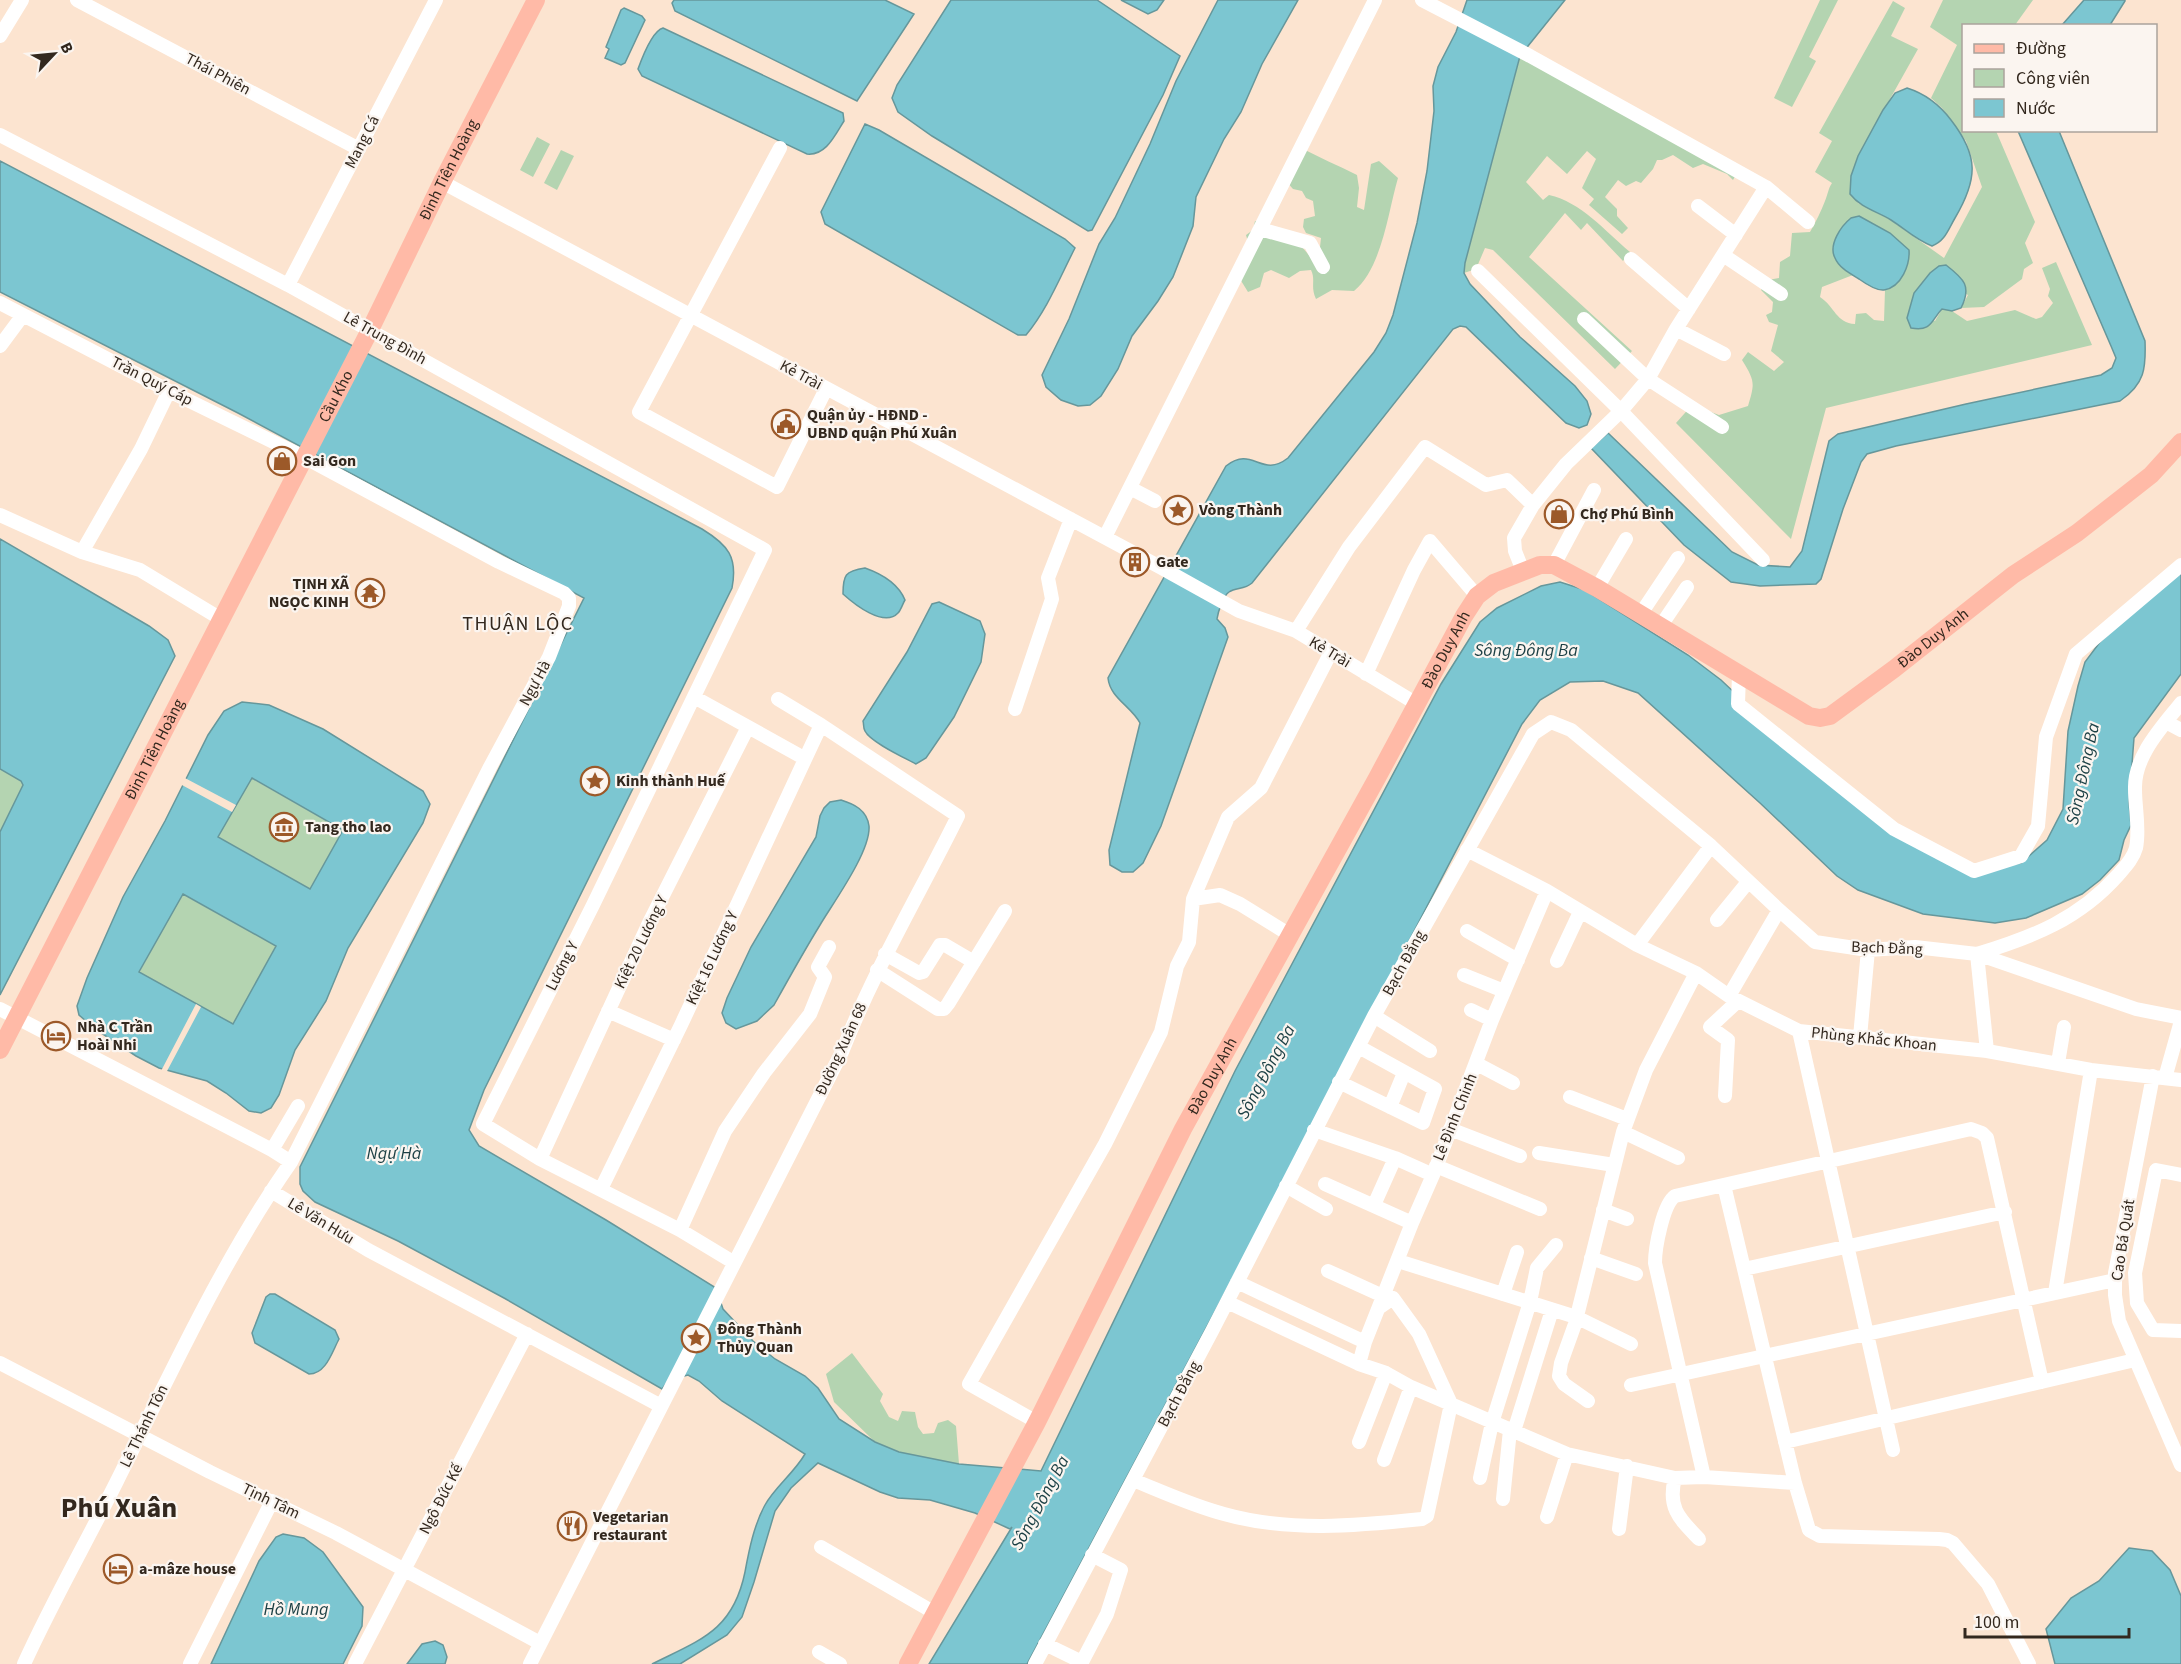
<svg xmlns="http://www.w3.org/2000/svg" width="2181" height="1664" font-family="'Source Sans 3',sans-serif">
	<rect width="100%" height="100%" fill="#fce4d0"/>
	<!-- green -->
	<path fill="#b4d4b1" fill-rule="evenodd" d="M1820,0h18l-29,57 7,4 -24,46 -18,-9z
		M1943,0h90l-18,25 -51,1v104l32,1 39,91 -10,21 8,20 -9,6 -2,10 -38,28 -23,1 7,-13 -38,-22 -16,20 -4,18 25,10 7,-12 10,2 15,10 48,-11 21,9 6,-2 11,-14 -5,-7 2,-7 -8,-21 14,-6 36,83 -266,63 -35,131 -115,-116 16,-18 27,10 29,-9c7,-23 7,-25 -6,-46l6,-8 26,19 10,-9 -13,-11 7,-26 -9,-3 -3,-7 6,-3 1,-10 -12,-12 7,-10 11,-2 1,-16 10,-6 2,-23 18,-1c6,-10 11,-21 15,-31 3,-7 3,-12 7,-18l-17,-11 17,-31 -13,-8 74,-132 12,7 -14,28 27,13 -60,107 -7,20 7,27 31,16 55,39 38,-71 -16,-46 -24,-33 -11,-10 26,-53 -27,-18zM1843,269l50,17 -8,4 -1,31 -10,-1 -8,-7 -10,1 -1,10c-19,-1 -20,-17 -35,-27l2,-10 31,-12z
		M1520,56l217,117 -4,7 -6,-6 -24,-10 -10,4 -20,-13 -11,5h-5l-4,9 -12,14 -5,-2 -10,5 -8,-6 -13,17 12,12v7l11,12 -6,6 -33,-29 5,-6 -12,-11 14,-29 -9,-8 -20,23 -20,-18 -21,26 17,18 6,-5c32,7 56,36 81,57l-7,9 -36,-38 -6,7 -16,-17 -36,44 103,94 -17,18 -122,-119 -8,-2 -9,21 -12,4 1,-10z
		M537,137l13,7 -17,33 -13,-7z
		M1300,147c19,11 38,18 57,28l2,13 -2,19 7,3 7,-46 8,-3 19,17c-10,34 -16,90 -44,113l-22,-1 -16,9c-6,-13 0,-19 -5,-29l-11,1 -11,7 -18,-8 -7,3 -4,14 -12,5 -8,-13 10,-30 -4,-14 7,-5 2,-9 13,5 34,21 12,14 5,-5 2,-18 -15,-5 -3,-6 1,-8 11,-3 -2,-15 -7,-3 -4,-7 -9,-2 -7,-8z
		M561,150l13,6 -17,34 -13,-7z
		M0,769l22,12 1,4 -23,47z
		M251,778l92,52 -33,59 -92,-52z
		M182,894l94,52 -43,79 -94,-52z
		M852,1353l31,41 -3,7 9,16 9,4 4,-10 13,1 3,15 5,7 11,-1 4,-10 10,-3 8,6 3,38 -60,-12 -24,-10 -41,-40 -8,-28z"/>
	<!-- water -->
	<path fill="#7cc6d1" stroke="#66979b" stroke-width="1.5" fill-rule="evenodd" d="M674,0h211l29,14 -57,87 -182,-90 -3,-8z
		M951,0h146l83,56 -17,39 -71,135 -4,1 -156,-95 -34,-24 -6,-14 5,-13z
		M1121,0h43l-7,10 -9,4z
		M1218,0h80l-36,64 -21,48 -17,27 -28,58 -3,29 -20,51 -15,24 -26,35 -14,33 -17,27 -11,9 -12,1 -17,-6 -15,-13 -4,-12 27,-56 30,-75 16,-26 35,-74 26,-63z
		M1467,0h98l-45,56 -55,207 -1,10 6,11 50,53 55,49 12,15 4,13 -4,11 -8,3 -13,-5 -100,-96 -6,-1 -7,3 -201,254c-8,7 -16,4 -23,9 -6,4 -11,20 -12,27l8,9 3,9 -67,189 -18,37 -10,9h-11l-12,-7 -1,-15 31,-127c-9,-17 -30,-25 -32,-45l118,-212c27,-21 35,13 62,-8l86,-106 12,-19 7,-18 24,-92 10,-52 7,-60 -1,-25 5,-19 18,-35z
		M2084,0h41v1l-15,24h-48z
		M624,8l18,8 3,4 -20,43 -4,2 -16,-7 4,-9 -3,-2 15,-37z
		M663,28l180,85 1,8c-9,14 -18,35 -37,33l-165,-78 -4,-7c4,-11 14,-38 25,-41z
		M1907,88c19,6 32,16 44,32 28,36 27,59 4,98 -7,12 -10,23 -23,28 -16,-6 -27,-17 -41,-26 -15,-9 -30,-12 -41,-26l1,-18 7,-20 25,-46 12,-17z
		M865,124l14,6 186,109 10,9c-15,29 -28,62 -49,87h-8l-193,-111 -4,-12z
		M2018,131h41l86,210c1,27 0,43 -25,60l-224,45 -29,8 -6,8 -18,47 -22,70 -5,5 -56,2 -29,-4 -47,-37 -93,-97 17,-15 124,119 26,13 32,2 12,-16 27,-110 9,-7 128,-30 135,-29 11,-7 4,-10 -5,-12z
		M0,161l702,368c26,16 36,28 30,59l-248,502 -15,40 10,16 127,74 110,68 7,21 30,32 22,18 30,17 13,12 21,31 36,23 24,10 60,12 82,7 194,-400 206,-387 39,-62 17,-14 44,-22 19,-4 25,8 103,65 33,25 84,79 142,103 42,6 32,-5 26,-23 16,-31 5,-78 10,-45 7,-24 15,-20 81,-76v108l-47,64 -5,65 2,22 -7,15 -5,20 -19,20 -18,14 -56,24 -31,5 -72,-9 -65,-24 -21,-14 -77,-73 -122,-110 -35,-12 -33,1 -30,18 -18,24 -261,501 -234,439h-98l83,-137 -2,2 -35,-16 -45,-13 -32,-2 -18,-6 -62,-29 -27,25 -16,23 -21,71 -12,35 -15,18 -47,29h-28c48,-24 81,-33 93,-92 4,-22 9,-47 20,-67 10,-18 29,-32 40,-51l-83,-53 -23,-20 -11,-6 -19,5 -7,9 -158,-91 -106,-57 -83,-39 -12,-11 -3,-7v-17l284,-569 -346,-185 -238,-121z
		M1859,216l31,17 19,17c1,14 -7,37 -25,40 -8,1 -18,-6 -25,-11 -8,-5 -20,-11 -24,-21 -7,-13 6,-32 16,-40z
		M1946,265c18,14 26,21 15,43l-9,3 -10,-2c-11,11 -10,23 -31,19l-4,-10 7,-25 16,-20 9,-7z
		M0,539l149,87 19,14 7,16 -175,339v-163l23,-47 -2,-4 -21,-12z
		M865,568c17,6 33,15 40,32 -2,3 -4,10 -7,13 -14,15 -44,-9 -55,-19 0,-19 2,-23 22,-26z
		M939,602l41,19 5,13 -4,28 -27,55 -28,41 -10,6c-11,-6 -46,-22 -51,-33 -2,-3 -1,-7 -2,-10l44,-69 25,-48z
		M242,702l27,3 54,24 100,62 7,13 -7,19 -75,125 -22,53 -31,49 -16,45 -8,13 -10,5 -12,-2 -23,-18 -19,-12 -48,-13 -23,-12 -41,-27 -16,-14 -2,-9 10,-28 36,-81 42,-76 43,-86 16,-24zM252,778l91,52 -33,59 -92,-52zM183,894l93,52 -43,78 -94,-52z
		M841,800c13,4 26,10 28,26 2,25 -36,77 -49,99 -16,26 -31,53 -46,80l-17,16 -21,8 -10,-6 -4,-10 5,-15 24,-51 65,-110 4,-21 4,-8 6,-6z
		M270,1294h5l60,36 4,9c-7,13 -13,35 -30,35l-54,-31 -3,-10 14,-36z
		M283,1534l21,4 19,14 40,55 -1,19 -19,38h-132l48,-103 17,-24z
		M2129,1548l23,3 18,19 11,26v68h-126l-9,-35 25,-31 28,-17z
		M435,1641l8,4 4,12 -2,7h-38l15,-20z"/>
	<!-- pier -->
	<path fill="#fce4d0" d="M183,777l53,28 -4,7 -52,-28z
		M196,1004l5,3 -35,66 -5,-2z"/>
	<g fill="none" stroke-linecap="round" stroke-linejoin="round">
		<!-- minor -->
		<path stroke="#fff" stroke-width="14" d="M77,0l282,149
			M1422,0l108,56 236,131 42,35
			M0,36l22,-36
			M0,135l288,150 477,265 -172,355 -110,219 57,35 140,71 53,32
			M780,148l-141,264 138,75 49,-98
			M442,182l718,385 79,44 57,20 121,73
			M1698,206l38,29
			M1260,229l50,14 13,24
			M1723,255l58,39
			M1631,259l58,50
			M1478,271l143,140 142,149
			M288,285l148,-285
			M0,303l169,88 135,66 195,105 65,31 5,5v8l-20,51 -59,110 -199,395c-69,99 -120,211 -174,319 -31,62 -65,121 -93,183
			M1584,319l64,60 74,48
			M1676,329l48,25
			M0,346l23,-31
			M1130,488l25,13
			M0,515l82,37 58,18 81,49
			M1105,537l270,-537
			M82,552l59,-103 28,-58
			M1554,565l40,-75
			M1523,571l-8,-20 -1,-13 19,-33 33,-41 55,-53 27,-32 28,-50 90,-142
			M1597,588l29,-49
			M1640,615l38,-57
			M1660,627l27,-40
			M1296,631l53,-84 76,-100 61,38 21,-5 26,25
			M1366,674l48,-104 16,-29 47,55
			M1739,674l-1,30 156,125 80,42 47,-15 17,-30 8,-89 30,-83 105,-89
			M694,697l110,61
			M1015,709l37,-110 -4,-21 23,-59
			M2166,722l15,8
			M1467,850l80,41 90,54 59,28 33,23 70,35 188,20 104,19 90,10
			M1193,899l27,-4 20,9 50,31
			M1717,920l31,-38
			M1467,931l51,29
			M1637,945l74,-99
			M885,954l34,19 4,-1 17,-27h5l29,17
			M1977,954c56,-17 102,-35 141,-79 7,-8 15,-16 18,-27 4,-19 -1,-39 -1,-59 -1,-33 27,-62 46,-86
			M1977,954l10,97
			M1557,961l23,-49
			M877,970l61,39h6l4,-5 57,-93
			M1464,975l40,16
			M1729,996l50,-86
			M0,1009l272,141 19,12
			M1471,1010l21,10
			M608,1011l66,29
			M1374,1016l56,35
			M1799,1031l94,419
			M1860,1037l8,-87
			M2058,1063l6,-36
			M1477,1064l36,19
			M2153,1076l-38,197v22l4,26 62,144
			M2165,1078l16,-57
			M1339,1082l84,41 12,-34 -76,-42
			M1725,1096l3,-56 -18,-13 28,-26
			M1570,1097l57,22
			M1390,1107l14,-34
			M1450,1129l70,27
			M1314,1130l81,28 38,17
			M1623,1132l55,26
			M272,1150l26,-44
			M1539,1153l75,12
			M540,1159l109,-236 99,-196
			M1436,1166l104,43
			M2181,1175l-25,-5 -21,103 2,30 16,27 28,1
			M1325,1184l87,39
			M1724,1185l71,298 14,47 11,6 119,3 8,1 6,3 35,41 41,80
			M1286,1186l40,23
			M601,1189l80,-164 140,-300
			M271,1191l97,59 293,156
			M1374,1205l21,-47
			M1603,1210l24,9
			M680,1230l45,-99 39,-58 46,-59 15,-37 -7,-10 11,-20
			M1591,1258l45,16
			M1398,1261l178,56 55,27
			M1744,1269l261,-57
			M1328,1271l55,25
			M1237,1282l128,60
			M2055,1293l36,-223
			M1503,1294l14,-42
			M1227,1302l132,62 27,9 25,14 156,67 108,24 29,-1 91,6
			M0,1363l210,109 126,61 204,110
			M1359,1364l6,-22 47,-119 21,-48 59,-155 55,-129
			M1631,1385l484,-105
			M1588,1401l-24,-17 -5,-8 2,-13 14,-39 48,-192 23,-62 50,-97
			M1037,1422l-68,-38 136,-240 56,-112 16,-66 12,-24 4,-43 35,-82 33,-29 70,-136
			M1514,1431l38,-121
			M1359,1442l27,-69
			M1785,1442l350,-82
			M1384,1460l27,-73
			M1704,1477l-49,-214c0,-15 8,-59 20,-67l296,-67 11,4 5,5 55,244
			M1480,1478l12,-55 38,-121 7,-34 19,-23
			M1675,1478c-8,30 5,41 24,61
			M1133,1480c30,12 60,26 91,34 64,18 132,12 198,5l5,-3 24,-112 -32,-70 -26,-36 -13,9
			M1503,1499l7,-69
			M1547,1517l20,-63
			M1619,1529l8,-63
			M821,1547l114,66
			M1045,1644l37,18 25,-48 14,-44 -29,-15
			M819,1652l21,12
			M190,1664l82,-163
			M355,1664l172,-330
			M530,1664l312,-612c32,-82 77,-157 116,-236l-137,-91 -43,-26
			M1035,1664l177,-333 162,-315 159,-282 18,-12 20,8 140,116 68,64 36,32 53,8 47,-3 62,7 159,55 45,9"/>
		<!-- major -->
		<g stroke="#ffbaa7" stroke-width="18">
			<path id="s1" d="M0,1050l370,-720 72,-148 94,-182"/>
			<path id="s2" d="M908,1664l129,-242 146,-293 194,-351 87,-162 13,-20 17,-13 46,-18h14l43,23 212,128 11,2 10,-2 64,-47 119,-94 64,-42 74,-58 30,-33"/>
		</g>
	</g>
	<!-- icons -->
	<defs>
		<g id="civic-ring" transform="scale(1.5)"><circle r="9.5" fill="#fbf5f0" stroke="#9c5929" stroke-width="1.5"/><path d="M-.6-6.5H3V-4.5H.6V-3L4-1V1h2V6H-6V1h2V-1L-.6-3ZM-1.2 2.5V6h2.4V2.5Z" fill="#9c5929"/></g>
		<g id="shop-ring" transform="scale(1.5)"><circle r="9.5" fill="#fbf5f0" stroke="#9c5929" stroke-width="1.5"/><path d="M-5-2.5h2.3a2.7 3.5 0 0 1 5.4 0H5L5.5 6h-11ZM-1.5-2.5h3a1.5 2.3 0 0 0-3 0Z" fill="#9c5929"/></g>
		<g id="sight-ring" transform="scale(1.5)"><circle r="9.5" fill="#fbf5f0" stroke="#9c5929" stroke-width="1.5"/><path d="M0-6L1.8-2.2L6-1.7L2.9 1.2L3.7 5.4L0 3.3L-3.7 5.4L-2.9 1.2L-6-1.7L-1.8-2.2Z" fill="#9c5929"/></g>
		<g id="building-ring" transform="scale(1.5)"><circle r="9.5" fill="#fbf5f0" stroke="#9c5929" stroke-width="1.5"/><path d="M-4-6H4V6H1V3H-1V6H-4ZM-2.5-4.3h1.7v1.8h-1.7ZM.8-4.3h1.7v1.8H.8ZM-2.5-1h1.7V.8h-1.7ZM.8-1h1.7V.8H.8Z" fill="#9c5929"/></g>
		<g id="temple-ring" transform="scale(1.5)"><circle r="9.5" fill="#fbf5f0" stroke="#9c5929" stroke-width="1.5"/><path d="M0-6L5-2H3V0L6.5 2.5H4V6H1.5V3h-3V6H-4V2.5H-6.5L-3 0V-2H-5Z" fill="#9c5929"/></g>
		<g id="museum-ring" transform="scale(1.5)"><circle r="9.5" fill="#fbf5f0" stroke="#9c5929" stroke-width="1.5"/><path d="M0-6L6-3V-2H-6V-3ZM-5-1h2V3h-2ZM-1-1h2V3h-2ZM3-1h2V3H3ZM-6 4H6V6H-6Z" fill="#9c5929"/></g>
		<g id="hotel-ring" transform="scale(1.5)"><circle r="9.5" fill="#fbf5f0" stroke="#9c5929" stroke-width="1.5"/><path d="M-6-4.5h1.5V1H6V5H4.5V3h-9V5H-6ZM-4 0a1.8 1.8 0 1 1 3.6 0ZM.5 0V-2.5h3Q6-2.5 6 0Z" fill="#9c5929"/></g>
		<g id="restaurant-ring" transform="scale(1.5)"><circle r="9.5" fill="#fbf5f0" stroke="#9c5929" stroke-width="1.5"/><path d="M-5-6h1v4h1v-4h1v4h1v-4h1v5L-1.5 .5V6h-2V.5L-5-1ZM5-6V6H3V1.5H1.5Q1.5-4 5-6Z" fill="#9c5929"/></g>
	</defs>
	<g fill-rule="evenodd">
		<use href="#civic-ring" x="786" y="424"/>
		<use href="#shop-ring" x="282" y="461"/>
		<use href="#sight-ring" x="1178" y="510"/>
		<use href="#shop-ring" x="1559" y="514"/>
		<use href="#building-ring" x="1135" y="562"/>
		<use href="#temple-ring" x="370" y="593"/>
		<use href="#sight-ring" x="595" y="781"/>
		<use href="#museum-ring" x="284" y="827"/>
		<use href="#hotel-ring" x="56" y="1036"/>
		<use href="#sight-ring" x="696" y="1338"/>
		<use href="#restaurant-ring" x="572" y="1526"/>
		<use href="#hotel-ring" x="118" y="1569"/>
	</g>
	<g text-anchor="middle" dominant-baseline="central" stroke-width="4.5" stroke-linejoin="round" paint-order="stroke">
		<!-- street labels -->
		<g font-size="16" fill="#33281e" stroke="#fbf5f0">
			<text transform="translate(218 74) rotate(28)">Thái Phiên</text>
			<text transform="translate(362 142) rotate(-63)">Mang Cá</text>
			<text stroke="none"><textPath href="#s1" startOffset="988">Đinh Tiên Hoàng</textPath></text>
			<text transform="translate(385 338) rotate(29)">Lê Trung Đình</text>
			<text transform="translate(801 375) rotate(28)">Kẻ Trài</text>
			<text transform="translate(152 381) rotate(27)">Trần Quý Cáp</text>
			<text stroke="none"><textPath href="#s1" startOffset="735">Cầu Kho</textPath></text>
			<text stroke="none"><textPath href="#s2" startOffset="1742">Đào Duy Anh</textPath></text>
			<text stroke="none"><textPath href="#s2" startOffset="1148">Đào Duy Anh</textPath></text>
			<text transform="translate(1330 652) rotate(31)">Kẻ Trài</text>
			<text transform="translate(535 683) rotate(-62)">Ngự Hà</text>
			<text stroke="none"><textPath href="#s1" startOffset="338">Đinh Tiên Hoàng</textPath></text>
			<text transform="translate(641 942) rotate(-64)">Kiệt 20 Lương Y</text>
			<text transform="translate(1887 948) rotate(2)">Bạch Đằng</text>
			<text transform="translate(712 958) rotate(-65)">Kiệt 16 Lương Y</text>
			<text transform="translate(1404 963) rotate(-61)">Bạch Đằng</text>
			<text transform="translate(562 966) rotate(-63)">Lương Y</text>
			<text transform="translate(1874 1039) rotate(6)">Phùng Khắc Khoan</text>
			<text transform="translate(841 1049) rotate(-65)">Đường Xuân 68</text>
			<text stroke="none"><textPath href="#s2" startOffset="662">Đào Duy Anh</textPath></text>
			<text transform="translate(1455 1117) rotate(-68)">Lê Đình Chinh</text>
			<text transform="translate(321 1221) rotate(31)">Lê Văn Hưu</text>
			<text transform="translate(2123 1240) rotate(-81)">Cao Bá Quát</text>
			<text transform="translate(1179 1394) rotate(-62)">Bạch Đằng</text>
			<text transform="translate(144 1426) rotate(-64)">Lê Thánh Tôn</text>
			<text transform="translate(441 1499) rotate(-63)">Ngô Đức Kế</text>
			<text transform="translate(271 1501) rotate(26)">Tịnh Tâm</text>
		</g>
		<!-- poi labels -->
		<g font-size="16" font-weight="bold" fill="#33281e" stroke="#fbf5f0" text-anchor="start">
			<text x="807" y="415">Quận ủy - HĐND -<tspan x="807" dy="18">UBND quận Phú Xuân</tspan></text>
			<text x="303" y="461">Sai Gon</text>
			<text x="1199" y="510">Vòng Thành</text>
			<text x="1580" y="514">Chợ Phú Bình</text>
			<text x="1156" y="562">Gate</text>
			<text x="349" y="584" text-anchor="end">TỊNH XÃ<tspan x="349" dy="18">NGỌC KINH</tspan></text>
			<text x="616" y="781">Kinh thành Huế</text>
			<text x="305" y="827">Tang tho lao</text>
			<text x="77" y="1027">Nhà C Trần<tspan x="77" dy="18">Hoài Nhi</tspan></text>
			<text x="717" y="1329">Đông Thành<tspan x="717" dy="18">Thủy Quan</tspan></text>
			<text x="593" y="1517">Vegetarian<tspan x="593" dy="18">restaurant</tspan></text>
			<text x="139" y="1569">a-mâze house</text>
		</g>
		<!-- water labels -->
		<g font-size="18" font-style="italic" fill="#1b3f44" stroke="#fbf5f0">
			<text x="1526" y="650">Sông Đông Ba</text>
			<text transform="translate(2083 774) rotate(-78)">Sông Đông Ba</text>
			<text transform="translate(1266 1072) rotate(-62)">Sông Đông Ba</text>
			<text x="394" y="1153">Ngự Hà</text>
			<text transform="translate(1040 1503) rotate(-62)">Sông Đông Ba</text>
			<text x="296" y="1609">Hồ Mung</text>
		</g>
		<!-- quarter labels -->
		<g font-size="20" letter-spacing="1.5" fill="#33281e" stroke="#fbf5f0">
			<text x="518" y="624">THUẬN LỘC</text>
		</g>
		<!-- town labels -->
		<g font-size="28" font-weight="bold" fill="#33281e" stroke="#fbf5f0">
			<text x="119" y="1508">Phú Xuân</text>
		</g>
	</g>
	<!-- legend -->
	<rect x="1962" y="24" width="195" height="108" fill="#fbf5f0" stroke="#aba39c" stroke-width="1.5"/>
	<rect x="1974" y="44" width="30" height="9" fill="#ffbaa7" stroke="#aba39c" stroke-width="1.5"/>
	<text x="2016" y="54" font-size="18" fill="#33281e">Đường</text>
	<rect x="1974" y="69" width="30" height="18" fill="#b4d4b1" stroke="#aba39c" stroke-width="1.5"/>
	<text x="2016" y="84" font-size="18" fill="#33281e">Công viên</text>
	<rect x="1974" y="99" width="30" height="18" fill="#7cc6d1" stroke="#aba39c" stroke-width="1.5"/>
	<text x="2016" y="114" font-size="18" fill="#33281e">Nước</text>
	<!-- north arrow -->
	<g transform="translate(54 54) rotate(64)" stroke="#fbf5f0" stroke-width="4.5" paint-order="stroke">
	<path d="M0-4.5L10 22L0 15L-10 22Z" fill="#33281e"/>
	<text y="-9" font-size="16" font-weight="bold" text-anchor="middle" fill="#33281e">B</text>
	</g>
	<!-- scale -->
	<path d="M1965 1628v9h164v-9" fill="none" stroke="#33281e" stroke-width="3"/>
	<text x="1974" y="1628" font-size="18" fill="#33281e" stroke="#fbf5f0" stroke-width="4.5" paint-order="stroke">100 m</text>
</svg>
